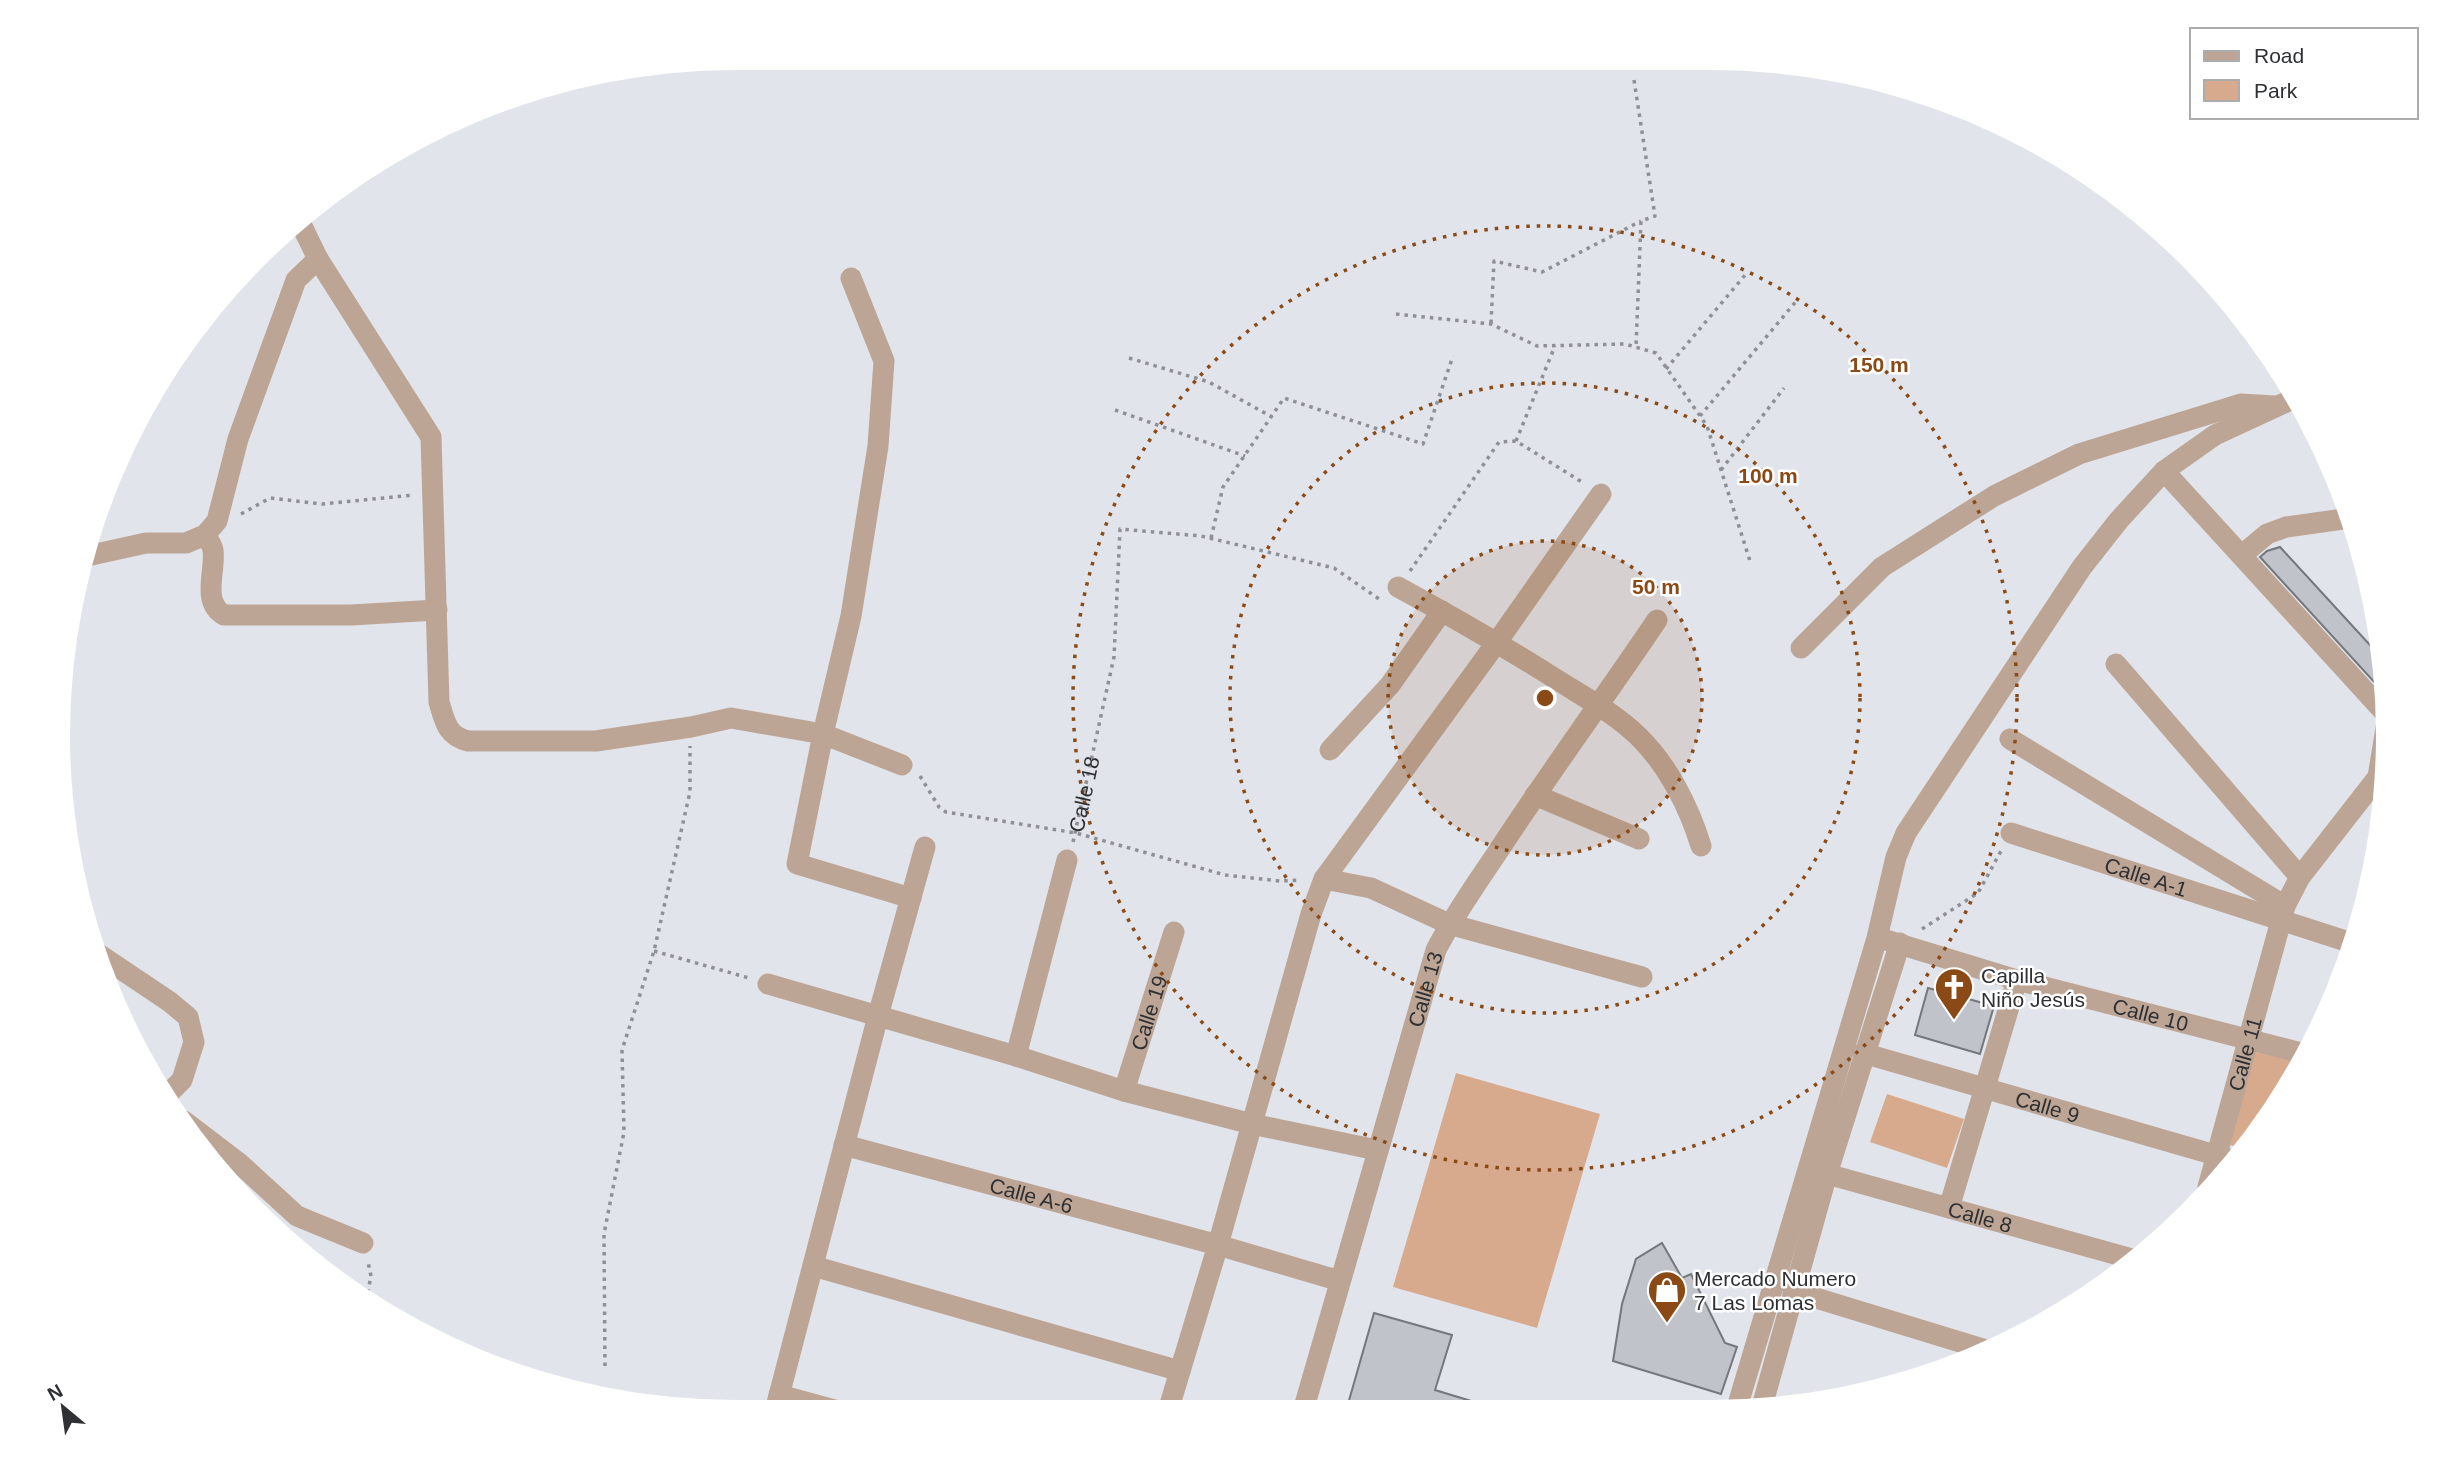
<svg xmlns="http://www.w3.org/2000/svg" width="2446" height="1470" font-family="Helvetica,sans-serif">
	<rect width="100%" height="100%" fill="#e1e4ea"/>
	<!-- green -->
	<path fill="#d8aa8d" d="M2255,1052l45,11 -26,49 -32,36 -12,-3z
		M1456,1073l144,41 -63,214 -144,-41z
		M1887,1094l77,25 -17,49 -77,-26z"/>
	<!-- building -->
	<path fill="#c0c3c9" stroke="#74777c" stroke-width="2" d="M2280,547l100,109 1,28h-5l-116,-127 7,-6z
		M1928,988l66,18 -14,48 -65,-19z
		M1662,1243l20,35 9,-4 34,69 12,4 -16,47 -108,-33 9,-57 14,-45z
		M1374,1313l78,22 -17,55 56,17v4h-145z"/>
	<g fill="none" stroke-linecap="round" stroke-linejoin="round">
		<!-- path -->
		<g stroke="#8e9095" stroke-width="3.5" stroke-dasharray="3.5 5" stroke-linecap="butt">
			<path d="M1634,80l21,136 -14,5 -5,126"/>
			<path d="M1396,314l95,10 46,22 88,-2 31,9 51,73 43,135"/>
			<path d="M1491,323l3,-62 48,11 99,-51"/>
			<path d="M1129,358l80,24 63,35"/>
			<path d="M1666,369l80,-95"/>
			<path d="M1115,410l130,46"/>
			<path d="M1700,416l98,-117"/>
			<path d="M1516,441l39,-95"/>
			<path d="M1721,470l63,-82"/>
			<path d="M241,514l29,-16 52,6 92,-9"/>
			<path d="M1211,538l12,-51 61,-89 139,46 30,-88"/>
			<path d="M1410,571l89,-129 17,-1 69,43"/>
			<path d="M920,776l19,31 7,5 130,21 149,42 55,6 21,-1"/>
			<path id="s1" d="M1073,842l41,-185 6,-128 81,7 133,32 48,33"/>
			<path d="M1922,929l56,-36 23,-42"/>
			<path d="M654,951l95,27"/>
			<path d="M366,1301l5,-25 -3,-14"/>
			<path d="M605,1366l-1,-132 20,-102 -2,-82 32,-99 36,-159v-46"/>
		</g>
		<!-- minor -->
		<g stroke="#bda595" stroke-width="21">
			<path d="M300,222l18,37 113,178 8,265c6,20 8,34 29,39h128l95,-14 40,-9 92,16 79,31"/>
			<path d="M851,278l33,83 -6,85 -27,170 -28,118 -26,130 114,34"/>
			<path d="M2164,471l222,243"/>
			<path d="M205,535c3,4 7,10 8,15 3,21 -12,52 11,65h127l86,-5"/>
			<path d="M2242,555l25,-21 19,-7 64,-9"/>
			<path d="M87,556l59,-13h40l19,-8 12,-14 21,-82 58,-159 22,-21"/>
			<path d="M1398,587c55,30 109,61 161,94 27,17 56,33 79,55 30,29 51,71 63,110"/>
			<path d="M1801,648l81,-81 112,-71 85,-42 162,-50 33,2"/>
			<path d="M2116,664l184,213"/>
			<path d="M2010,739l275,167"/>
			<path d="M1330,750l60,-65 52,-74"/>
			<path d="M1535,795l104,44"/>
			<path id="s2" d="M2011,833l341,110"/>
			<path d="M1324,879l47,9 78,36 193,53"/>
			<path id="s3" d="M1886,940l131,40 288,74"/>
			<path d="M94,951l76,51 18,15 6,25 -12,38 -13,13"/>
			<path d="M768,984l248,72 108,35 128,33 125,26"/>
			<path id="s4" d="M1863,1053l366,106"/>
			<path d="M1016,1056l51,-196"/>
			<path id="s5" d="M1124,1091l50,-159"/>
			<path d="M184,1121l55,42 58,53 66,27"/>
			<path id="s6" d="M844,1145l374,100 122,36"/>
			<path id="s7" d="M1827,1174l309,86"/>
			<path id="s8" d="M2208,1187l77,-281 15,-29 78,-100 9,-55"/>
			<path d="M1949,1208l68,-228"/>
			<path d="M813,1266l367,105"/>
			<path d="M1793,1291l190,58"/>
			<path d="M779,1395l59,16"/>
			<path d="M1761,1410l66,-236 73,-231"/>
			<path d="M775,1411l103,-395 47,-169"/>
			<path d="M1168,1411l50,-166 93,-331 13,-35 173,-237 104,-148"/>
			<path id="s9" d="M1303,1411l133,-461c18,-35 41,-67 63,-100 51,-78 106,-153 158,-230"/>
			<path d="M1736,1411l141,-473 19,-81 10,-24 176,-266 37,-47 45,-49 51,-36 80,-37"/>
		</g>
	</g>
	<!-- distance rings -->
	<circle cx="1545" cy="698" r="157" fill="#8b4a15" fill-opacity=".12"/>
	<g fill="none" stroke="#8b4a15" stroke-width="3.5" stroke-dasharray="3.5 7">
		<circle cx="1545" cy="698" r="157"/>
		<circle cx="1545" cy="698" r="315"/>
		<circle cx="1545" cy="698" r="472"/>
	</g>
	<!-- icons -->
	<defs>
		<g id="church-pin" transform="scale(2.0125)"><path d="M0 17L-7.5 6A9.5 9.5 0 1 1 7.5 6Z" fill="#8b4a15" stroke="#fff"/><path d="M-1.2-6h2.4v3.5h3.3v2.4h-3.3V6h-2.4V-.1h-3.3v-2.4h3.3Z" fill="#fff"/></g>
		<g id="shop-pin" transform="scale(2.0125)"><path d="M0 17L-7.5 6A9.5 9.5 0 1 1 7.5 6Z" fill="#8b4a15" stroke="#fff"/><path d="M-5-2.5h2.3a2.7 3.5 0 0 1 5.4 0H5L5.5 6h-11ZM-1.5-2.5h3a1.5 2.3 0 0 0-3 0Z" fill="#fff"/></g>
	</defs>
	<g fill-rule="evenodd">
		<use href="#church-pin" x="1954" y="987"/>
		<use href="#shop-pin" x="1667" y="1290"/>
	</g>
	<g text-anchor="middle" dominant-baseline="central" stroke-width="5" stroke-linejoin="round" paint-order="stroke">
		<!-- street labels -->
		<g font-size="21" fill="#2f3033" stroke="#fff">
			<text stroke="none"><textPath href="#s1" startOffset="49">Calle 18</textPath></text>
			<text stroke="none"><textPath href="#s2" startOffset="142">Calle A-1</textPath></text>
			<text stroke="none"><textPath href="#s9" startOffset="439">Calle 13</textPath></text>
			<text stroke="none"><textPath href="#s5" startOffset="82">Calle 19</textPath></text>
			<text stroke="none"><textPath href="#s3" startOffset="275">Calle 10</textPath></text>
			<text stroke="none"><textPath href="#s8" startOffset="138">Calle 11</textPath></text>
			<text stroke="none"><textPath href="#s4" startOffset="192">Calle 9</textPath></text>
			<text stroke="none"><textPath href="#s6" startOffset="194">Calle A-6</textPath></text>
			<text stroke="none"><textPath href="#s7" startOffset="159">Calle 8</textPath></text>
		</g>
		<!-- poi labels -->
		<g font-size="21" fill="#2f3033" stroke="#fff" text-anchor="start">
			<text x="1981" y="975">Capilla<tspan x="1981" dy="24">Niño Jesús</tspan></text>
			<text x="1694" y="1278">Mercado Numero<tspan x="1694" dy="24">7 Las Lomas</tspan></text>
		</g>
	</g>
	<!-- crop -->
	<path d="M0 0H2446V1470H0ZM735 70H1711A665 665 0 0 1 2376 735V735A665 665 0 0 1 1711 1400H735A665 665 0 0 1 70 735V735A665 665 0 0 1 735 70Z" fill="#fff" fill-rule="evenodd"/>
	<circle cx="1545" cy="698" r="10" fill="#8b4a15" stroke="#fff" stroke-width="3.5"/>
	<g font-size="21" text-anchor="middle" font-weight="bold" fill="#8b4a15" stroke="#fff" stroke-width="5" stroke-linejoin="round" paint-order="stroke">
		<text x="1879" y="372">150 m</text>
		<text x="1768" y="483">100 m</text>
		<text x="1656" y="594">50 m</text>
	</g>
	<!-- legend -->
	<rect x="2190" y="28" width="228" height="91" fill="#ffffff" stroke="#acacad" stroke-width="2"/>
	<rect x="2204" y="51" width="35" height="10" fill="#bda595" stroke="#acacad" stroke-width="2"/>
	<text x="2254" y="63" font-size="21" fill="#2f3033">Road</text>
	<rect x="2204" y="80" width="35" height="21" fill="#d8aa8d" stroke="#acacad" stroke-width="2"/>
	<text x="2254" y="98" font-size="21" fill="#2f3033">Park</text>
	<!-- north arrow -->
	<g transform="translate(63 1407) rotate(331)" stroke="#ffffff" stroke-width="5" paint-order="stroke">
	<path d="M0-5L12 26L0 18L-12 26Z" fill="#2f3033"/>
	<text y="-10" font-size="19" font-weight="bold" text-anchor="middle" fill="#2f3033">N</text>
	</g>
</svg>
